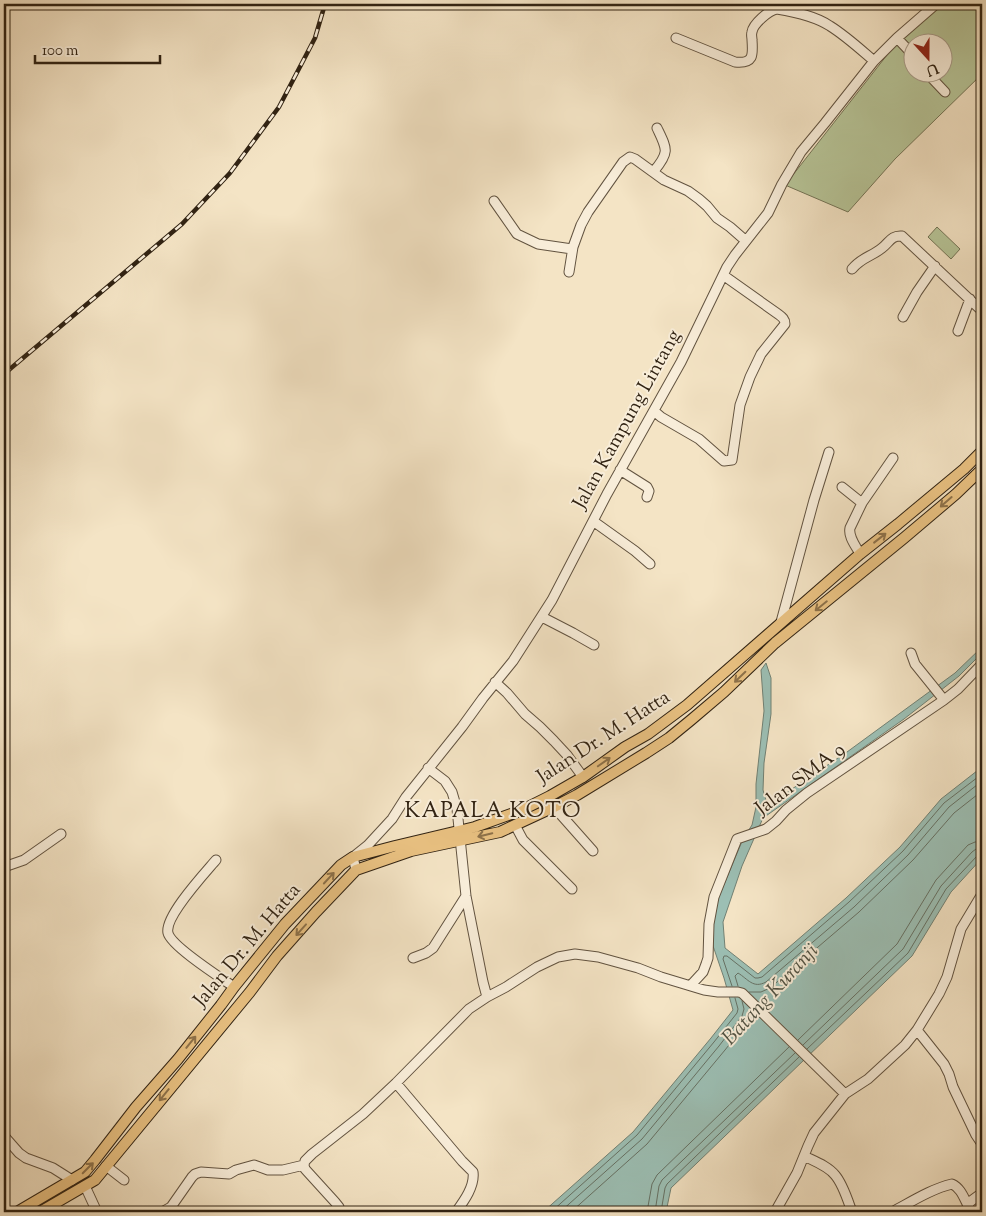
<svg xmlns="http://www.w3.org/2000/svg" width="986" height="1216" font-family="'Sorts Mill Goudy',serif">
	<rect width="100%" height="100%" fill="#f4e4c5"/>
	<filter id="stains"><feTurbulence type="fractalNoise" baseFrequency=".004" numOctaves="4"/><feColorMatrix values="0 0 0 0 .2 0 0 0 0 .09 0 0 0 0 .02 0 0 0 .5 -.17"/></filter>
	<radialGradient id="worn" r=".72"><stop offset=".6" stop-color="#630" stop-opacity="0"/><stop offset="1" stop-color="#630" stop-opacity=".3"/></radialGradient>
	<!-- green -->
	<path fill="#b7c598" stroke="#747456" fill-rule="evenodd" d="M927,4h55v70l-87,85 -47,53 -63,-27zM914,42h30v30h-30z
		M937,227l23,22 -9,10 -23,-22z"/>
	<!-- water -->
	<path fill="#9cbfb4" stroke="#718174" d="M982,647v6l-23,23 -55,43 -141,99 -21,48 -19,56 2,26 33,26 88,-76 54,-51 41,-48 41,-32v91l-31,34 -39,64 -241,232 -5,24h-123l90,-80 78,-94 22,-28 -9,-32 -13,-38 4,-34 28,-67 9,-14 4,-18v-23l8,-73 -3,-41 5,-7 5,15v36l-7,49 -1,27 4,14 -4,8 2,-1 21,-18 61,-41 108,-79z"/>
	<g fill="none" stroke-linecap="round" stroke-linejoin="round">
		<!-- shore -->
		<path stroke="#667164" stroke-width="1" d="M732,986l-9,-27 1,-3h3l28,22h3l4,-1 87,-75 54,-51 41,-48 38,-29
			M738,986l-3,-10 3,-3c10,6 15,16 28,9l88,-75 54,-52 41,-48 33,-26
			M749,992h12l9,-4 89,-76 54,-52 41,-47 28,-22
			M798,1040l99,-96 39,-64 32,-35 7,-3 7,-1
			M803,1045l100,-96 38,-63 31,-34 4,-3 6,-1
			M807,1049l101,-96 38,-64 31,-33 5,-1
			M551,1212l86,-77 77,-93 23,-29 1,-4 -3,-11
			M560,1212l82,-73 77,-93 23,-30 2,-7 -2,-8
			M571,1212l76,-68 78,-94 23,-29 3,-11
			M647,1212l5,-28 5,-9 132,-128
			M655,1212l4,-26 3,-6 133,-127
			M661,1212l4,-24 2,-4 132,-127"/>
		<!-- minor casing -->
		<g stroke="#625340" stroke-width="11">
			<path id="minor" d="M676,38l59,24c19,2 18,-7 17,-22 0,-3 -1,-5 0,-8 1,-8 17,-22 25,-23 18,3 38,7 53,17 16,10 30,23 44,35
				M897,38l17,18
				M926,72l19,20
				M654,171c16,-19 13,-22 3,-43
				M494,201l23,33 21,10 34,5
				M852,269c10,-12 19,-12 30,-21 7,-5 9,-13 20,-12l80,75
				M569,272l4,-25 8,-22 7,-13 35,-50 7,-5 5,2 29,21 24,11 11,8 8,7 10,12 13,9 16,14
				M903,317l14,-25 18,-26
				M958,331l12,-32
				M654,411l7,6 38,22 25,22 8,-1 8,-55 10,-28 11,-23 24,-30c0,-5 -3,-7 -7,-10l-55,-39
				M620,470l27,17 2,4 -2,6
				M842,487l20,16
				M593,521l42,30 15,13
				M860,554c-4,-8 -12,-17 -10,-26l12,-25 31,-45
				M542,617l31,16 21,12
				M781,622l33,-122 15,-48
				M911,653l4,11 29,36
				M495,682l12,11 18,21 15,13 14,14 13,14 16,22
				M428,768l17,13 7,11 5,17 9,87 17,86 4,15
				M554,807l39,44
				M515,825l8,15 49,49
				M216,860c-11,13 -52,57 -48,73 3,13 53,45 66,54
				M4,867l20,-7 37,-26
				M356,870l-3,-13 15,-12 24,-26 14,-22 56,-70 21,-29 30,-37 39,-61 55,-106 74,-132 46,-95 8,-12 33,-42 14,-29 19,-32 24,-29 49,-62 23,-23 39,-34
				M413,958l13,-5 7,-5 33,-52
				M691,985l12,-13 3,-8 2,-6 1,-34 5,-27 23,-58 29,-10 10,-8 10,-11 21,-17 137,-93 14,-11 24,-25
				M917,1030l27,34 5,10 4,13 23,48 6,9
				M396,1083l66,78 11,11c2,14 -9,29 -17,40
				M4,1136l15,17 7,5 27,10 19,12
				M804,1156c10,5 24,10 31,19 8,9 13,26 17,37
				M304,1165l1,-4 7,-7 51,-40 33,-31 73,-74 18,-12 19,-10 31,-20 21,-10 17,-3 23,3 40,11 23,9 43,13 14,2h20l4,1 103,101
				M304,1165l1,4 30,33 4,5v5
				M106,1166l18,14
				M85,1186l12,26
				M967,1204l15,-11
				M162,1212l9,-5 21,-30 3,-3 6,-2 28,2 7,-4 18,-5 14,5h15l21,-5
				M775,1212l22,-39 11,-27 6,-13 31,-39 23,-15 37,-34 12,-15 22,-36 8,-17 14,-48 21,-35
				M892,1212c19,-10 39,-23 60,-28 11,5 13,19 20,28"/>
		</g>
		<!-- major casing -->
		<g stroke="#312313" stroke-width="12">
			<path id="major" d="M17,1212l68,-40 10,-12 41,-53 42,-48 43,-54 13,-18 51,-63 56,-59 12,-8 42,-11 80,-19 47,-17 28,-14 33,-19 42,-30 23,-13 39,-29 173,-151 38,-30 66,-55 18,-18
				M40,1212l55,-32 155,-188 27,-36 39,-44 40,-42 55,-19 89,-19 54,-25 23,-12 69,-42 23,-15 22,-18 33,-28 51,-49 129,-105 52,-44 26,-25"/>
		</g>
		<!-- minor -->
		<use href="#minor" stroke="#f8edd9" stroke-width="9"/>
		<!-- major -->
		<use href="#major" stroke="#eac282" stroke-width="10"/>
		<!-- rail casing -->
		<g stroke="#312313" stroke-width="4.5">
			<path id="rail" d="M4,374l178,-150 48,-51 49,-66 36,-69 10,-34"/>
		</g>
		<!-- rail -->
		<use href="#rail" stroke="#f8edd9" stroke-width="2.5" stroke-dasharray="8" stroke-linecap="butt"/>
	</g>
	<!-- one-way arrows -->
	<defs><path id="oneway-shaft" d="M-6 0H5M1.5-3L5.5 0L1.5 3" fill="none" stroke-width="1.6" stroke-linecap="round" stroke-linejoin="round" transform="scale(1.25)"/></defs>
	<g stroke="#8e724a">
		<use href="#oneway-shaft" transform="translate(946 502) rotate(139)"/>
		<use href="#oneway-shaft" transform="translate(880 538) rotate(-38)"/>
		<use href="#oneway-shaft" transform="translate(821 606) rotate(141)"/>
		<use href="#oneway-shaft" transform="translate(740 677) rotate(136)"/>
		<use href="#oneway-shaft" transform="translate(604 762) rotate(-35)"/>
		<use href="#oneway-shaft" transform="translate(485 835) rotate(167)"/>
		<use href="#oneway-shaft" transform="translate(329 878) rotate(-47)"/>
		<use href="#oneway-shaft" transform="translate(301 930) rotate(132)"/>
		<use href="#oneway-shaft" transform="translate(191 1042) rotate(-51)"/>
		<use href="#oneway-shaft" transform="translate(164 1095) rotate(129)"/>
		<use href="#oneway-shaft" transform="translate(88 1168) rotate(-45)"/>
	</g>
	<g text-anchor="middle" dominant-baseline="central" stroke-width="4" stroke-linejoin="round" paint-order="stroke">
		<!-- street labels -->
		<g font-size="20" fill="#312313" stroke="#f8edd9">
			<text transform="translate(628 420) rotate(-61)">Jalan Kampung Lintang</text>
			<text transform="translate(604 738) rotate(-33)">Jalan Dr. M. Hatta</text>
			<text transform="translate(801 780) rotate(-37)">Jalan SMA 9</text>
			<text transform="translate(248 946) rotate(-50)">Jalan Dr. M. Hatta</text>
		</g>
		<!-- water labels -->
		<g font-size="21" font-style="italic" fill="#515243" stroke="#f8edd9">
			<text transform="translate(771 995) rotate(-47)">Batang Kuranji</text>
		</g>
		<!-- quarter labels -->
		<g font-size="22" letter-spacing="1" fill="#312313" stroke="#f8edd9">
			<text x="493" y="812">KAPALA KOTO</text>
		</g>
	</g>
	<!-- margin -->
	<rect width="986" height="1216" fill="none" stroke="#f4e4c5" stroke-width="20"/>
	<rect x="5" y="5" width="976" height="1206" fill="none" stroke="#312313" stroke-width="2.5"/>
	<rect x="10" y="10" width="966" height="1196" fill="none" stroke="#312313"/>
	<!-- north arrow -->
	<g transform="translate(928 58) rotate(159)"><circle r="24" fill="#f8edd9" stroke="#a89c8a"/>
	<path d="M0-4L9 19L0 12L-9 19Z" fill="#8f2418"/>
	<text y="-8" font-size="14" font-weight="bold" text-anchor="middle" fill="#312313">U</text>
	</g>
	<!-- scale -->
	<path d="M35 55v8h125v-8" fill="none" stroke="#312313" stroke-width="2.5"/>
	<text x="42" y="55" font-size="15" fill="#312313" stroke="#f8edd9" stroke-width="4" paint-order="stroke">100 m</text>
	<rect width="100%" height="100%" filter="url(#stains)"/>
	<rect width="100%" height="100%" fill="url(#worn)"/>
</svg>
